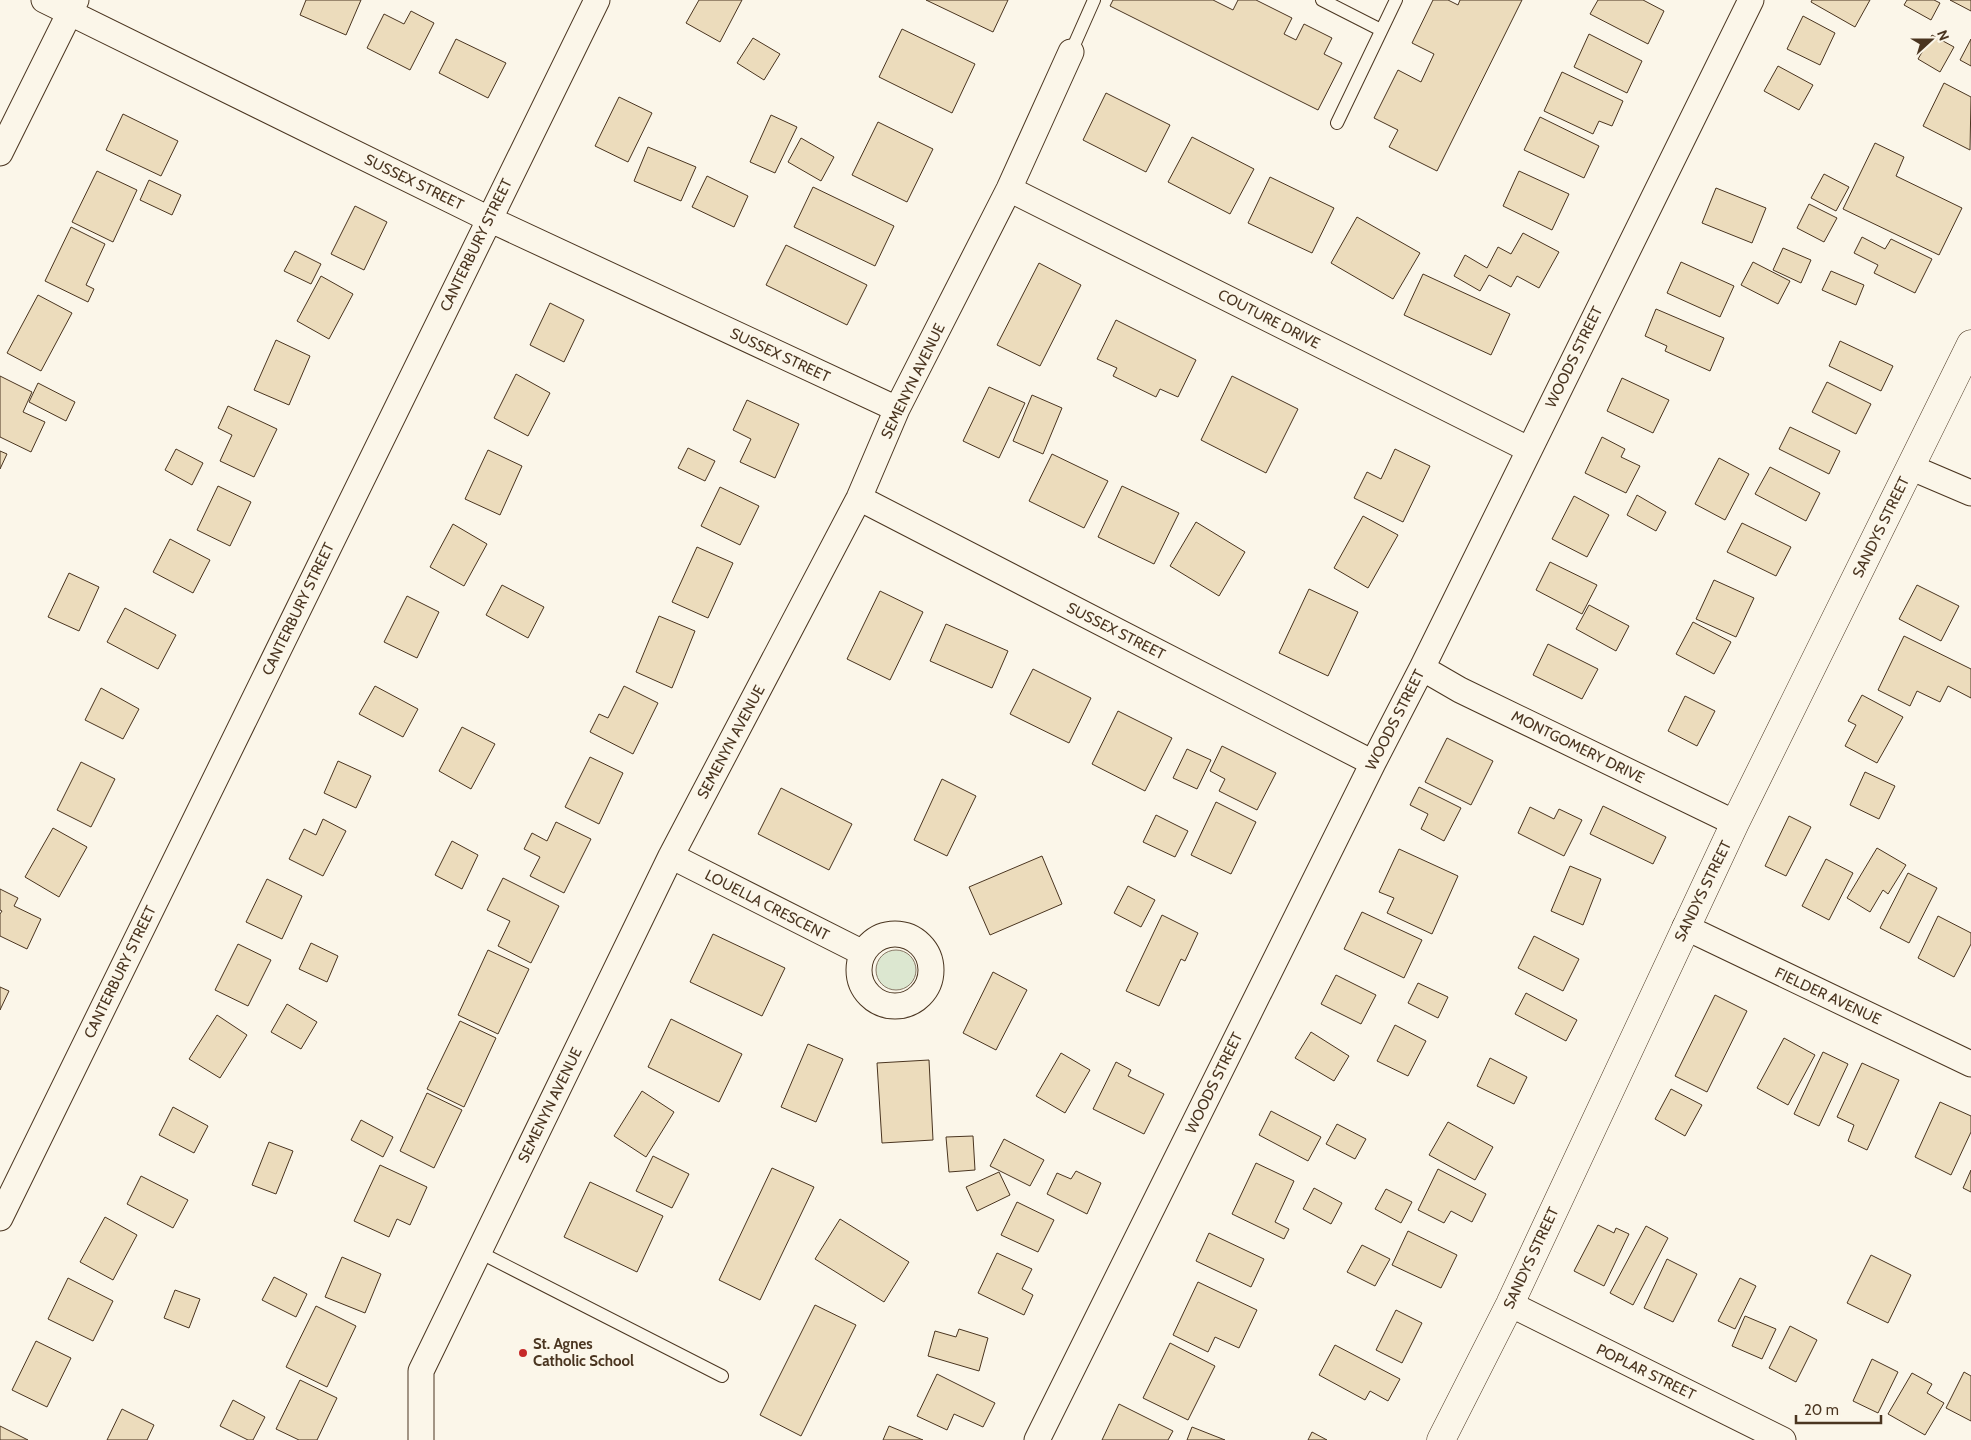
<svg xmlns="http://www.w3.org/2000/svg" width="1971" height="1440" font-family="Cabin,sans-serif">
	<rect width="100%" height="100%" fill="#fbf6e9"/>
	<!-- green -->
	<path fill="#dce7d0" stroke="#887966" d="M876 970a20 20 0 1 1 40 0a20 20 0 1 1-40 0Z"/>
	<!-- building -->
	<path fill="#ecdcbc" stroke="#4a3520" d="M306,0h55l-15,35 -46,-20z
		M699,0h43l-22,42 -34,-19z
		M926,0h82l-15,32z
		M1113,0h100l20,10 5,-10h18l36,18 -8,16 12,6 8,-16 28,14 -8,16 18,9 -24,47 -208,-104z
		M1433,0h15l10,5 2,-5h62l-85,171 -48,-24 9,-17 -24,-12 24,-48 23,12 13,-28 -22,-11z
		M1598,0h45l21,11 -16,33 -58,-30z
		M1812,0h58l-15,27 -44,-25z
		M1907,0h27l6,3 -9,17 -27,-15z
		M1950,0h21v11z
		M411,11l23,12 -24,47 -43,-22 17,-34 20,10z
		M1803,16l32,17 -15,32 -33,-16z
		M902,29l73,35 -23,49 -73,-36z
		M1589,34l53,27 -15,32 -53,-26z
		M1932,35l22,12 -14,25 -22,-13z
		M753,38l27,16 -16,26 -27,-17z
		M456,39l50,24 -18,35 -49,-25z
		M1971,39v27l-11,-6z
		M1778,66l35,19 -14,25 -35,-19z
		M1562,72l61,29 -11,25 -13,-5 -6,13 -49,-23z
		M1944,83l27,14 -1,53 -47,-24z
		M1106,93l64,32 -24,47 -63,-32z
		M619,97l33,16 -24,49 -33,-16z
		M123,114l55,27 -17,35 -55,-26z
		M771,115l26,12 -22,46 -25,-11z
		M1540,117l59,29 -15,32 -60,-28z
		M878,122l55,27 -26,53 -55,-27z
		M1192,137l62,32 -24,45 -62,-32z
		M801,138l33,19 -13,24 -33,-19z
		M1875,143l29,14 -8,19 66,32 -23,47 -96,-46z
		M648,147l48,20 -15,34 -47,-20z
		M97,171l40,19 -24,52 -41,-20z
		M1519,171l50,23 -17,36 -49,-24z
		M1824,174l25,13 -13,24 -25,-13z
		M707,176l41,20 -14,31 -42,-20z
		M1270,177l64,31 -22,45 -64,-30z
		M149,180l32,15 -9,20 -32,-15z
		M813,187l81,39 -19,40 -81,-39z
		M1716,188l50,20 -14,35 -50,-20z
		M1809,204l28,14 -13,24 -27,-14z
		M355,206l32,16 -23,48 -33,-16z
		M1357,217l63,36 -27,46 -62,-36z
		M71,227l34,17 -19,41 8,4 -6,13 -43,-21z
		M1523,233l36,19 -20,36 -22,-12 -6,11 -22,-12 -9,16 -26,-15 11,-21 22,13 11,-21 13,7z
		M1862,237l23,12 6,-10 41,20 -17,34 -41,-20 4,-8 -24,-12z
		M786,245l81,40 -20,40 -81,-40z
		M1783,248l28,12 -10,23 -28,-13z
		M295,251l26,13 -10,20 -27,-13z
		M1681,262l53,24 -14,31 -53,-24z
		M1753,262l37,19 -12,23 -37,-19z
		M1039,263l42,22 -41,81 -43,-21z
		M1831,271l33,14 -8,20 -34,-15z
		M1423,274l87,40 -19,41 -87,-40z
		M321,276l32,18 -24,45 -32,-18z
		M38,295l34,18 -31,58 -34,-18z
		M550,303l34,17 -20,42 -34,-17z
		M1656,309l68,29 -14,33 -45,-20 2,-5 -22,-10z
		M1116,320l80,40 -18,37 -18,-8 -4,8 -43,-21 4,-8 -20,-9z
		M276,340l34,16 -21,49 -35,-15z
		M1840,341l53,25 -12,25 -52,-25z
		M516,374l34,19 -22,43 -34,-18z
		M0,376l32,16 -9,20 22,10 -14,30 -31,-15z
		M1232,376l66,33 -32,64 -65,-33z
		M1622,378l47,22 -16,33 -46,-22z
		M1827,382l44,22 -15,30 -44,-22z
		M38,383l37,19 -9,19 -37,-19z
		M989,387l36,16 -26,55 -36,-17z
		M1032,395l30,13 -19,46 -30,-13z
		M747,400l52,24 -24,54 -35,-16 11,-23 -18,-9z
		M228,406l49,23 -23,48 -34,-16 12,-26 -14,-7z
		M1790,427l50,24 -11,23 -50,-25z
		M1602,437l23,12 -4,8 19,9 -14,27 -41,-20z
		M688,448l27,13 -10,20 -27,-13z
		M176,449l27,14 -11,22 -27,-15z
		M1395,449l35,17 -27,56 -49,-24 13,-26 14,7z
		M488,450l34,16 -22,49 -35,-16z
		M0,451l7,3 -7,15z
		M1052,454l56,27 -24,47 -55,-27z
		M1719,458l30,16 -24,46 -30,-16z
		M1770,467l50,26 -14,28 -51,-27z
		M218,486l33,16 -21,44 -33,-16z
		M1122,486l57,27 -25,51 -56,-27z
		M720,487l39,19 -19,39 -39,-19z
		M1637,495l29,17 -10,19 -29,-16z
		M1574,496l35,19 -22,42 -35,-18z
		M1363,516l35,19 -30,53 -34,-20z
		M1196,522l49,30 -26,44 -49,-30z
		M1742,523l49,24 -15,29 -49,-24z
		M453,524l34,20 -23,42 -34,-19z
		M170,539l40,21 -17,33 -40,-21z
		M697,547l36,16 -25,55 -36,-16z
		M1550,562l47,23 -15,29 -46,-24z
		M69,573l30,14 -20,44 -31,-14z
		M1714,580l40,18 -18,39 -40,-18z
		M502,585l42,22 -16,31 -42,-23z
		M1917,585l42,21 -18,35 -42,-22z
		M1309,589l49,23 -30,64 -49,-23z
		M880,591l43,21 -33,68 -43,-21z
		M407,596l32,16 -22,46 -33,-16z
		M1589,605l40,21 -13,25 -40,-22z
		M125,608l51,27 -18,34 -51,-27z
		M659,616l36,15 -23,57 -36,-16z
		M1693,622l38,20 -17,32 -38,-20z
		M946,624l62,27 -16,37 -62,-27z
		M1904,636l67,33v29l-23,-12 -8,16 -23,-11 -7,15 -32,-16z
		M1548,644l50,25 -16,30 -49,-24z
		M1033,669l58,29 -22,45 -59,-29z
		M375,686l43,23 -15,28 -44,-23z
		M624,686l34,17 -25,51 -43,-22 9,-18 9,4z
		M101,688l38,21 -16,30 -38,-19z
		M1862,695l41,22 -26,46 -32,-17 11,-21 -8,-4z
		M1685,696l30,15 -18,35 -29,-15z
		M1118,711l54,27 -27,53 -53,-27z
		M462,727l33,17 -24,45 -32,-18z
		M1447,738l46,23 -22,44 -46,-23z
		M1222,746l54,27 -19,37 -38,-19 6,-12 -15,-8z
		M1187,749l24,11 -14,29 -24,-11z
		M590,757l33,16 -24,51 -34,-17z
		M338,761l33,15 -15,32 -32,-15z
		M81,762l34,17 -24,48 -34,-17z
		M1865,772l30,14 -16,33 -29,-14z
		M942,779l34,17 -29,60 -33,-16z
		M1419,787l42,21 -17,33 -23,-12 7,-15 -18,-9z
		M781,788l71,36 -23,46 -71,-36z
		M1216,802l40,20 -25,52 -40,-19z
		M1603,806l63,31 -13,27 -63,-30z
		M1530,807l24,12 5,-10 23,11 -18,36 -46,-23z
		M1156,815l32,16 -13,26 -32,-15z
		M1789,816l22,11 -25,49 -21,-10z
		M323,819l23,12 -23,45 -34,-17 15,-30 12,6z
		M556,822l35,17 -27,54 -34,-17 10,-19 -16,-8 8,-16 15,8z
		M53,828l34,19 -28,50 -34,-20z
		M452,841l26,14 -16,34 -27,-14z
		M1877,848l29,17 -18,29 -5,-4 -13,22 -23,-14z
		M1399,849l59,27 -26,58 -45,-21 7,-15 -15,-6z
		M1042,856l20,48 -72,31 -21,-48z
		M1826,859l27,14 -24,47 -27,-14z
		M1570,866l31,13 -18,46 -32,-14z
		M1908,873l29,15 -28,55 -29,-15z
		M503,878l56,28 -28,57 -33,-17 12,-25 -23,-11z
		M267,879l35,17 -20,43 -36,-17z
		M1128,886l27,14 -14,27 -27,-14z
		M0,889l18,9 -4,8 27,13 -14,30 -27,-13v-22l2,-3 -2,-1z
		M1362,912l60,28 -18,38 -60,-29z
		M1162,915l36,18 -13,28 -4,-2 -22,47 -33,-15z
		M1938,916l33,17v11l-17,33 -36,-19z
		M713,934l72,34 -23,48 -72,-34z
		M1534,936l45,23 -16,32 -45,-23z
		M311,943l27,13 -11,26 -28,-13z
		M238,944l33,16 -23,46 -33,-16z
		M488,950l41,19 -31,65 -40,-19z
		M993,972l34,18 -31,60 -33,-17z
		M1336,975l40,20 -15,29 -40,-20z
		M1418,983l30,14 -10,21 -30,-15z
		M0,987l9,4 -9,19z
		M1526,993l51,27 -11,21 -51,-27z
		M1715,995l32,16 -40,81 -32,-16z
		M287,1004l30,18 -16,27 -30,-17z
		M217,1015l30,20 -27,43 -31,-19z
		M671,1019l71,35 -23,48 -71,-35z
		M460,1021l36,17 -32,69 -37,-18z
		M1395,1025l31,16 -18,35 -31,-15z
		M1311,1032l38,24 -15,25 -39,-23z
		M1784,1038l31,17 -27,50 -31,-17z
		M808,1044l35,15 -27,63 -35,-15z
		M1823,1052l25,12 -29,62 -25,-12z
		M1061,1053l29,17 -25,43 -29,-17z
		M1490,1058l37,19 -13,27 -37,-18z
		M929,1060l4,80 -51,3 -5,-80z
		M1116,1062l15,8 -3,6 36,18 -20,40 -51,-25z
		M1862,1063l37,17 -32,70 -19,-9 6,-16 -17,-8z
		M1671,1089l31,16 -17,31 -30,-17z
		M642,1091l32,21 -28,45 -32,-21z
		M427,1093l35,17 -28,58 -34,-17z
		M1940,1102l31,14v16l-20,43 -36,-18z
		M173,1107l35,19 -14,27 -35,-18z
		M1271,1111l50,26 -13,24 -49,-26z
		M361,1120l32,17 -10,20 -32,-17z
		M1448,1122l45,25 -18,33 -46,-25z
		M1337,1124l29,15 -11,20 -29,-15z
		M973,1136l2,34 -26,2 -3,-35z
		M1004,1139l40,21 -14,26 -40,-20z
		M269,1142l24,9 -17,43 -24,-9z
		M653,1156l36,18 -17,34 -36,-17z
		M1256,1163l38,18 -19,41 14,7 -5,10 -52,-25z
		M380,1165l47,22 -17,38 -13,-6 -8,18 -35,-16z
		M772,1168l42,19 -54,113 -41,-20z
		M1438,1169l48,25 -14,28 -21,-11 -7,12 -26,-13z
		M1971,1170v22l-8,-4z
		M1076,1171l25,12 -14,31 -40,-20 10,-21 14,6z
		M999,1172l11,23 -33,16 -11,-24z
		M141,1176l47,24 -15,28 -46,-24z
		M590,1182l73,34 -26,56 -73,-35z
		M1314,1188l28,15 -11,21 -28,-15z
		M1386,1189l26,13 -11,21 -26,-14z
		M1017,1202l37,18 -16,32 -37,-17z
		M105,1217l32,18 -24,45 -33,-18z
		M840,1219l69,43 -25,40 -69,-43z
		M1598,1225l16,8 2,-5 13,6 -25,52 -30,-15z
		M1646,1226l22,12 -35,67 -23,-12z
		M1408,1231l49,24 -16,33 -49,-23z
		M1209,1233l55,26 -13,28 -55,-26z
		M1362,1245l28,14 -15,27 -28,-14z
		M997,1253l35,16 -10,20 11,6 -9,20 -46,-22z
		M1871,1255l40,20 -23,48 -41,-20z
		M342,1257l39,17 -16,39 -40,-16z
		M1667,1259l30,15 -24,48 -29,-14z
		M274,1277l33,17 -11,23 -34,-17z
		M68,1278l45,23 -20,40 -45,-22z
		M1740,1278l16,8 -21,43 -17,-8z
		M1198,1282l59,28 -18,38 -24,-11 -7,15 -35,-17z
		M175,1290l25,9 -11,29 -25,-10z
		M815,1305l41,20 -55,111 -41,-21z
		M316,1306l40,20 -29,61 -41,-20z
		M1396,1310l26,13 -20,40 -26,-13z
		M1745,1316l31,13 -14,30 -30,-13z
		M1790,1326l27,14 -21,42 -27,-14z
		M959,1329l29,9 -9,33 -51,-15 7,-25 21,6z
		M36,1341l35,17 -24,49 -35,-17z
		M1170,1343l45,23 -27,54 -45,-22z
		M1335,1345l65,34 -12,22 -18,-10 -5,9 -46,-25z
		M1872,1359l26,13 -20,41 -25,-12z
		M1964,1372l7,4v45l-25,-13z
		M1912,1373l20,11 -5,9 17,10 -19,32 -37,-21z
		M937,1374l58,29 -12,24 -29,-13 -7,16 -30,-14z
		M300,1380l37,18 -20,42h-18l-23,-11z
		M233,1400l32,17 -12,23h-5l-28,-14z
		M1119,1404l54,27 -5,9h-66z
		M122,1409l32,16 -7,15h-40z
		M0,1426l28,14h-28z
		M889,1426l34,14h-40z
		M1192,1427l33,13h-38z
		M1312,1432l15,8h-19z"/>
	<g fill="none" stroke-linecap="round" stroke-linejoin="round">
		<!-- lane casing -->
		<g stroke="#4a3520" stroke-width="14">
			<path id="lane" d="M1322,0l59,30
				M1071,52l23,-52
				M1337,123l59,-123
				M479,1252l243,124"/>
		</g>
		<!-- street casing -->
		<g stroke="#4a3520" stroke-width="27">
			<path id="street" d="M44,0l445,219 408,190
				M0,153l76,-153
				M1009,189l519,260
				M1910,467l61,26
				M859,498l514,265
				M1422,668l38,22 275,133
				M671,856l192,97
				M1685,927l286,137
				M859 970a36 36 0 1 1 72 0a36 36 0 1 1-72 0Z
				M0,1218l597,-1218
				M1510,1304l273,136
				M421,1440v-69l250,-515 188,-358 38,-89 112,-220 62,-137
				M1037,1440l336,-677 49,-95 329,-668"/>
		</g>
		<!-- secondary casing -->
		<g stroke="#4a3520" stroke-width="29">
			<path id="secondary" d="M1441,1440l69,-136 225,-481 236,-479"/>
		</g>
		<!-- lane -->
		<use href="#lane" stroke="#fbf6e9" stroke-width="12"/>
		<!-- street -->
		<use href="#street" stroke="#fbf6e9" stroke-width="25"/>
		<!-- secondary -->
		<use href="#secondary" stroke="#fbf6e9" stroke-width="28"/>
	</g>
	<!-- markers -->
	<circle fill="#c62828" stroke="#fbf6e9" stroke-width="2" cx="523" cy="1353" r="5"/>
	<g text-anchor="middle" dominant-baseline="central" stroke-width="4" stroke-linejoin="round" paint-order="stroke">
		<!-- street labels -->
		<g font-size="15" fill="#4a3520" stroke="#fbf6e9">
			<text transform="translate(414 182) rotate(26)">SUSSEX STREET</text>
			<text transform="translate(476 245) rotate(-64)">CANTERBURY STREET</text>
			<text transform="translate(1269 319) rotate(27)">COUTURE DRIVE</text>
			<text transform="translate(780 355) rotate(25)">SUSSEX STREET</text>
			<text transform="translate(1574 357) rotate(-64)">WOODS STREET</text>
			<text transform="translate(913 381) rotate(-64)">SEMENYN AVENUE</text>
			<text transform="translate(1881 527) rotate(-64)">SANDYS STREET</text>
			<text transform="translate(298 609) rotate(-64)">CANTERBURY STREET</text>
			<text transform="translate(1116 631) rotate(27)">SUSSEX STREET</text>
			<text transform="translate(1395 720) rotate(-63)">WOODS STREET</text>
			<text transform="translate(731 742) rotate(-62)">SEMENYN AVENUE</text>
			<text transform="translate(1578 747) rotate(26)">MONTGOMERY DRIVE</text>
			<text transform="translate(1703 891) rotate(-64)">SANDYS STREET</text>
			<text transform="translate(767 905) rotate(27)">LOUELLA CRESCENT</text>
			<text transform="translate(120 972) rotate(-64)">CANTERBURY STREET</text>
			<text transform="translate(1828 996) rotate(25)">FIELDER AVENUE</text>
			<text transform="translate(1214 1083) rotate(-64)">WOODS STREET</text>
			<text transform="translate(550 1105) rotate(-64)">SEMENYN AVENUE</text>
			<text transform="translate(1531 1258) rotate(-65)">SANDYS STREET</text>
			<text transform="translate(1646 1372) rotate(26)">POPLAR STREET</text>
		</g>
		<!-- poi labels -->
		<g font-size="15" font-weight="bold" fill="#4a3520" stroke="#fbf6e9" text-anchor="start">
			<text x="533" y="1344">St. Agnes<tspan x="533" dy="17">Catholic School</tspan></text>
		</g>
	</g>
	<!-- north arrow -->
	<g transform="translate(1931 40) rotate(69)" stroke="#fbf6e9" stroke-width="4" paint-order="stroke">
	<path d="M0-4L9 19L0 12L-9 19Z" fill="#4a3520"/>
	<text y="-8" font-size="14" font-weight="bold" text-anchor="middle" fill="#4a3520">N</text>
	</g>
	<!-- scale -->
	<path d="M1796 1415v8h85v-8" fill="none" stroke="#4a3520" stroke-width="2.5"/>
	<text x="1804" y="1415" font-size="15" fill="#4a3520" stroke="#fbf6e9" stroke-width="4" paint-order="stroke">20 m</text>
</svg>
